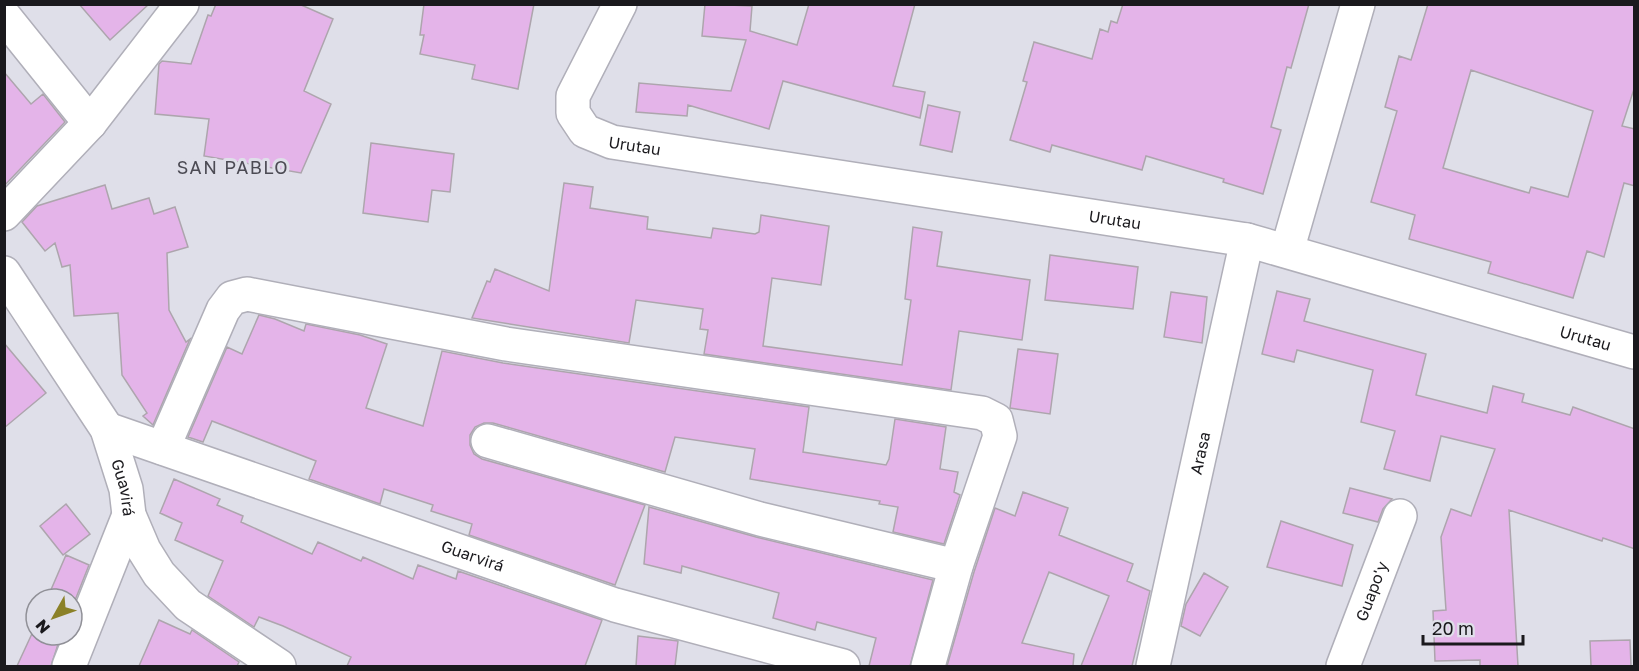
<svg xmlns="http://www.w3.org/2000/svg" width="1639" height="671" font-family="'Golos Text',sans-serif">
	<rect width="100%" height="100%" fill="#dfdfe9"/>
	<!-- building -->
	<path fill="#e4b4e9" stroke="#ada5ad" stroke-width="1.5" fill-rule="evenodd" d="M79,4h70l-39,36z
		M216,4h83l34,15 -29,72 27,13 -30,69 -97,-17 5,-37 -54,-5 4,-50 3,-3 29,3 17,-49 3,1z
		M424,4h110l-16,85 -46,-10 3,-14 -55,-11 4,-19h-4z
		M705,4l47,2 -2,25 47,14 12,-41h106l-22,82 32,6 -5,26 -137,-37 -14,48 -81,-24 -1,11 -51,-4 3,-29 92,8 15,-51 -44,-4z
		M1123,4h186l-18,64 -4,-1 -16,60 10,3 -18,64 -40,-12 1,-3 -78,-23 -4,14 -90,-25 -2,7 -40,-12 17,-58 -4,-1 11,-39 58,17 8,-30 8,3 3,-11 6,2z
		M1428,4h207v82l-13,40 13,3v57l-11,-3 -20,74 -17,-6 -14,47 -85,-25 3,-11 -82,-23 6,-24 -44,-13 26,-91 -12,-4 14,-51 12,4zM1471,70l122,41 -25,86 -37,-10 -2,6 -86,-25z
		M4,72l27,32 12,-10 22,28 -61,64z
		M928,105l32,7 -8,40 -32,-7z
		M371,143l83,11 -4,38 -18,-2 -4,32 -65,-9z
		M564,183l29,4 -3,21 58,9 -1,12 64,9 2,-10 42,6 4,-2 2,-17 68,11 -8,59 -49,-7 -9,68 139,19 9,-65 -6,-1 8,-72 29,5 -5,34 93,14 -8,60 -63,-9 -8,59 -247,-36 4,-24 -8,-1 3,-20 -67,-9 -7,43 -157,-25 15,-37 3,1 5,-13 54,22z
		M105,185l7,24 37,-11 5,16 21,-7 13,40 -21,6 2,57 17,32 4,-3 -37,86 -10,-9 4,-3 -25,-38 -4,-62 -44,3 -4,-51 -8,2 -7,-24 -10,8 -23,-29 15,-16z
		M1050,255l88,12 -5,42 -88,-9z
		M1277,291l33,8 -6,22 122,33 -10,41 71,18 6,-27 31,8 -2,8 48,13 3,-8 62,22v120l-32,-11 -1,3 -93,-31 9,156h-38v-6l-45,1 -2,-50 13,-1 -5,-73 10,-28 20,7 24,-67 -54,-13 -11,45 -46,-12 11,-38 -34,-9 12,-52 -76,-20 -3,12 -32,-8z
		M1171,292l36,5 -5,46 -38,-6z
		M259,315l16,4 29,12 2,-7 54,11 27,9 -21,64 57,18 19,-75 61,12 306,44 -6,45 83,13 3,-6 6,-40 51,8 -6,42 18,3 -4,20 6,3 -16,49 -51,-12 5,-25 -19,-3 1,-3 -130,-22 5,-30 -80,-12 -10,35 -172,-49h-9l-9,4 -5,8v10l4,9 8,5 163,46 -30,80 -146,-50 3,-11 -41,-13 2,-6 -49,-16 -4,15 -71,-25 7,-18 -104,-40 -9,21 -15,-5 39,-90 15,7z
		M4,343l42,50 -42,35z
		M1018,349l40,5 -8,60 -40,-6z
		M174,479l46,20 -3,6 26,11 -2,6 71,32 6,-12 43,19 2,-4 50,22 5,-14 38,14 2,-8 144,49 -17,46h-238l4,-9 -68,-31 -24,-9 -5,10 -46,-31 15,-35 -48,-21 7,-17 -22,-10z
		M1350,488l42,11 -9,10 -5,13 -35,-9z
		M1023,492l45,16 -9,27 74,29 -6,17 23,10 -18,75h-51l28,-70 -60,-24 -27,71 52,11 -1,12h-126l27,-94 21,-64 20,8z
		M66,504l24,30 -27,21 -23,-29z
		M649,507l107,30 177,43 -23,86h-41l7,-28 -59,-16 -2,8 -42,-12 6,-25 -97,-27 -1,7 -37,-9z
		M1281,521l72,24 -11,41 -75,-19z
		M66,555l23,10 -17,43v-9h-25z
		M1204,573l24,14 -28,49 -19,-10 5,-22z
		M159,620l31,14 2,-4 47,32 -2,4h-98z
		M36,625v10h25l-10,31h-34z
		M638,636l40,5 -3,25h-39z
		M1630,640l1,26h-40l-1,-25z"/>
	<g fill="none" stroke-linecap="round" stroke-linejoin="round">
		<!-- minor casing -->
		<g stroke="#b0afb9" stroke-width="36">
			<g id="minor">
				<path id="s1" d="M620,4l-47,92v17l12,18 27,11 635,98 387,112"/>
				<path d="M4,16l86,107"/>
				<path d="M4,214l86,-91 92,-119"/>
				<path d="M1287,251l71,-247"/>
				<path id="s2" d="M4,273l103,156 19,60 3,26 15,35 15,24 29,31 91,61"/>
				<path id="s3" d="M107,429l508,176 228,61"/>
				<path d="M488,441l272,78 196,47"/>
				<path d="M163,448l60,-138 9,-12 15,-4 259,50 476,69 14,7 4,16 -44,130 -28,100"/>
				<path d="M69,666l60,-151"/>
				<path id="s4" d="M1153,666l94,-426"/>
				<path id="s5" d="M1343,666l57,-150"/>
			</g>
		</g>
		<!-- minor -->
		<use href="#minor" stroke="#fff" stroke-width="33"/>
	</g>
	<g text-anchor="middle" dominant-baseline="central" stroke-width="6" stroke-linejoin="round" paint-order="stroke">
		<!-- street labels -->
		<g font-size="16" fill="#1a191d" stroke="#dfdfe9">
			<text stroke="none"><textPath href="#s1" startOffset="194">Urutau</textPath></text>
			<text stroke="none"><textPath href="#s1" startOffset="680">Urutau</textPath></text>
			<text stroke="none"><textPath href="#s1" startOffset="1166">Urutau</textPath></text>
			<text stroke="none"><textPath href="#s4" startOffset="218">Arasa</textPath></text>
			<text stroke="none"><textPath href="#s2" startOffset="248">Guavirá</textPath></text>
			<text stroke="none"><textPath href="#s3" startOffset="387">Guarvirá</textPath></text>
			<text stroke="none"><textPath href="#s5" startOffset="80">Guapo'y</textPath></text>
		</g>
		<!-- neighbourhood labels -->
		<g font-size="18" letter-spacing="1.5" fill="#4c4b54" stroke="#dfdfe9">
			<text x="233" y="167">SAN PABLO</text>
		</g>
	</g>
	<!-- border -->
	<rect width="1639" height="671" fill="none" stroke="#1a191d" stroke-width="12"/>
	<!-- north arrow -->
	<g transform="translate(54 617) rotate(230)"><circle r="28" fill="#dfdfe9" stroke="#909097" stroke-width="1.5"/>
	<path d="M0-4.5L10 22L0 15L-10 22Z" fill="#8b8128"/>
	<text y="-9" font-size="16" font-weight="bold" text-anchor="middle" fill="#1a191d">N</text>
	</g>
	<!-- scale -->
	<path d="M1423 635v9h100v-9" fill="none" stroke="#1a191d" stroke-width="3"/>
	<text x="1432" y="635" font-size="18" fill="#1a191d" stroke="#dfdfe9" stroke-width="4.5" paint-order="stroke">20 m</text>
</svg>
